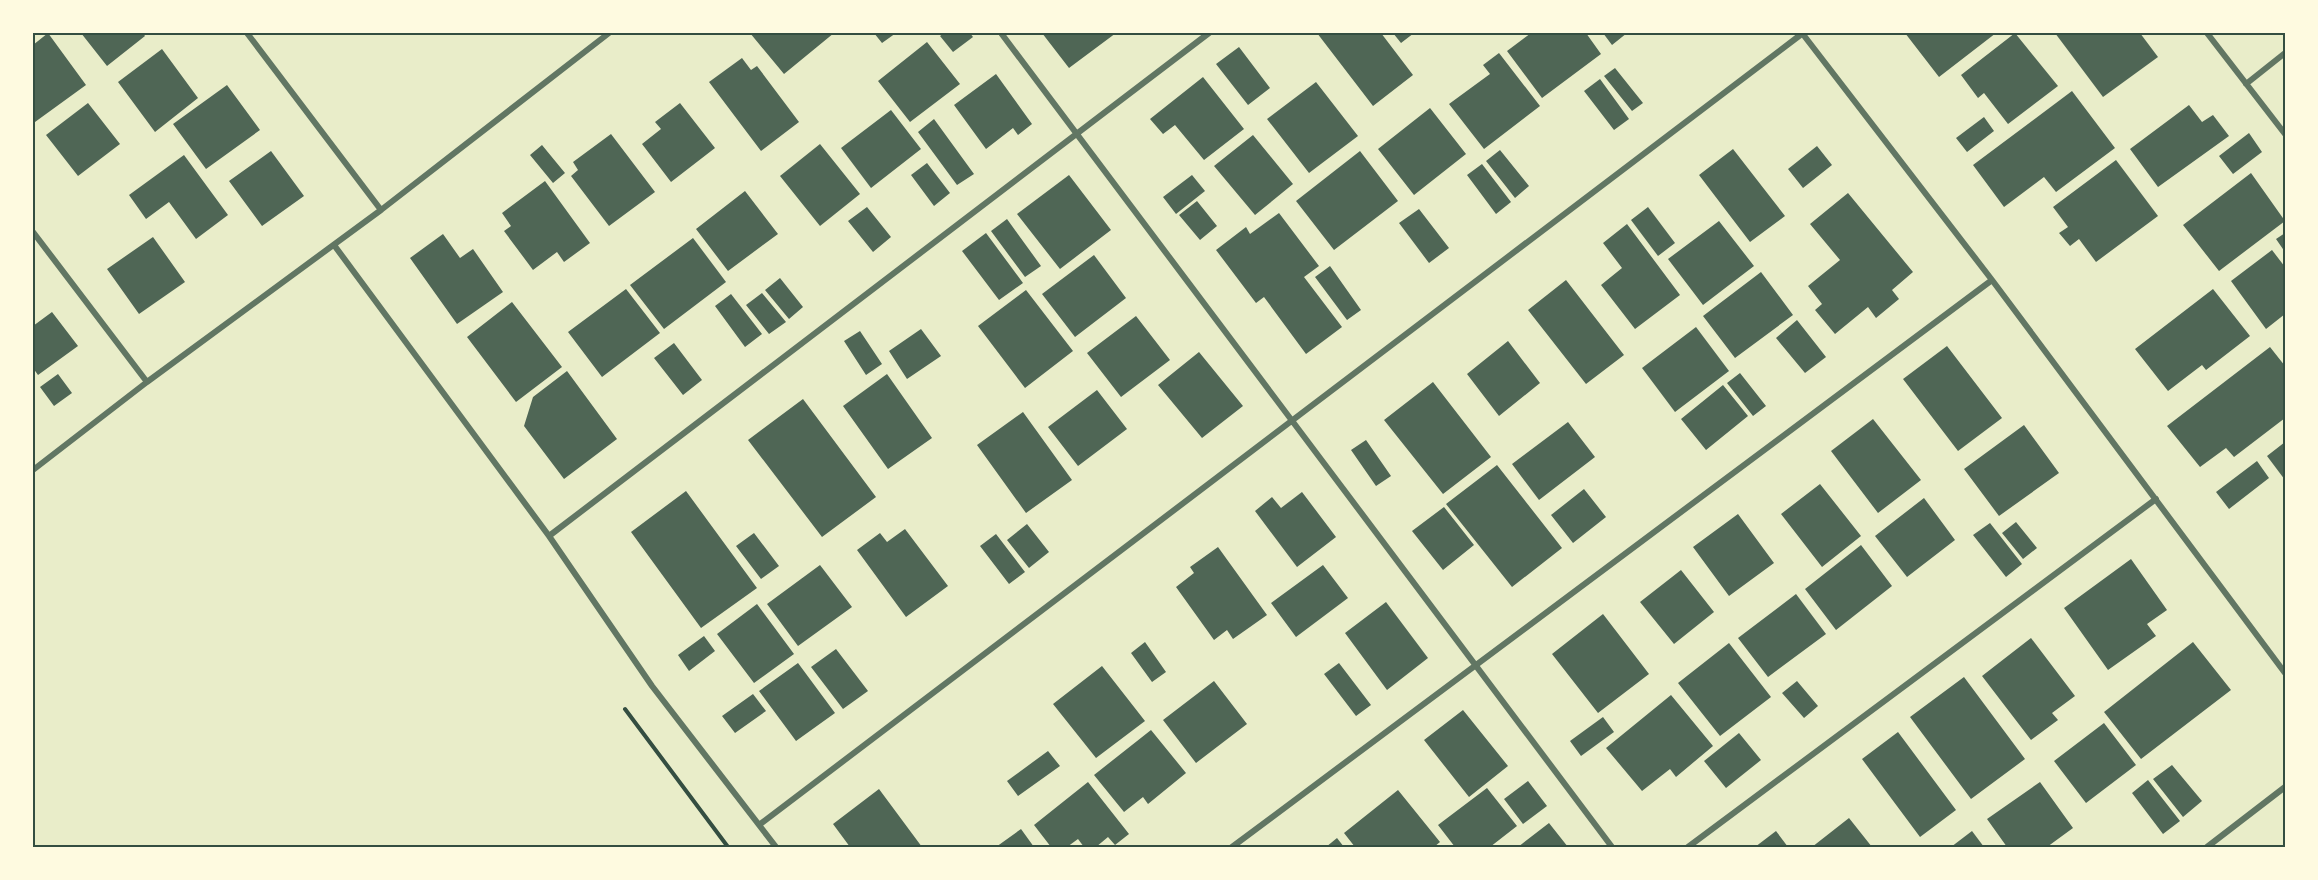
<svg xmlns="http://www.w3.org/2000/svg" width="2318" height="880" font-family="Montserrat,sans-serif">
	<rect width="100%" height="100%" fill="#e9edc9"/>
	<!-- building -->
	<path fill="#4f6655" d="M48,33l38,52 -51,37 -2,-77z
		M81,33h62l2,3 -38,30z
		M750,33h84l-50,41z
		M874,33h22l-14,10z
		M944,33h26l3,4 -20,15 -13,-16z
		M1042,33h74l-47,35z
		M1317,33h64l32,42 -40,31z
		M1393,33h21l-13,10z
		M1531,33h55l15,21 -59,44 -35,-47z
		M1603,33h24l-15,12z
		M1905,33h91l-57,44z
		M2015,33l43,53 -50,38 -24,-31 -6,5 -17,-23z
		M2055,33h85l18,24 -55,40z
		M927,42l33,42 -50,38 -32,-41z
		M1239,47l31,41 -22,17 -32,-41z
		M162,49l36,49 -43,34 -37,-50z
		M1499,53l41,53 -56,43 -35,-45 41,-30 -7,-9z
		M742,58l9,12 6,-4 42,56 -38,29 -52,-69z
		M1615,68l28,35 -11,8 -28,-35z
		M996,74l36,50 -14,11 -5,-7 -27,21 -32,-44z
		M1203,77l41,52 -40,31 -29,-35 -12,9 -13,-15z
		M1600,79l29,40 -15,11 -30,-39z
		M1316,82l42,54 -49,37 -42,-54z
		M227,85l33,45 -54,39 -33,-45z
		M2072,91l43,57 -59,44 -12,-15 -40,30 -31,-42z
		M88,103l32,41 -42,32 -32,-41z
		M680,103l35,45 -44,34 -29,-38 19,-15 -6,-7z
		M2189,105l13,17 11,-7 16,21 -71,51 -28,-38z
		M1430,108l36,46 -52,41 -36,-46z
		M891,110l30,39 -50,39 -30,-40z
		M1984,117l10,14 -27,21 -11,-14z
		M934,119l40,55 -17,11 -39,-53z
		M2249,133l13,19 -29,22 -14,-18z
		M611,134l44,58 -46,34 -38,-50 7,-6 -5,-8z
		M1253,135l40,49 -38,31 -41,-49z
		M820,144l40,50 -40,32 -40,-50z
		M542,145l23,28 -12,10 -23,-28z
		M1817,146l15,19 -29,23 -15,-19z
		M1733,149l52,67 -35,26 -51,-67z
		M1500,150l29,36 -14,12 -29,-37z
		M271,151l33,45 -42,30 -33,-45z
		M1360,151l38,50 -64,49 -38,-49z
		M184,155l44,60 -32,24 -27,-37 -23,17 -17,-24z
		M2116,160l42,56 -62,46 -17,-23 -9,7 -11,-13 9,-6 -15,-20z
		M927,163l23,30 -16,13 -23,-31z
		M1482,164l29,38 -15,12 -29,-39z
		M2251,173l34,48 -66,50 -36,-46z
		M1069,175l42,55 -51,39 -43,-55z
		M1192,175l13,16 -29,23 -13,-17z
		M545,181l45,62 -26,19 -7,-10 -24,18 -29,-39 7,-5 -9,-13z
		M745,191l33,43 -50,37 -32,-42z
		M1848,193l65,79 -21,18 7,9 -23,19 -8,-11 -33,27 -20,-24 7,-6 -14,-18 32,-26 -30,-36z
		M1197,201l20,25 -17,14 -21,-25z
		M867,207l24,30 -18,15 -25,-31z
		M1648,207l27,36 -17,13 -27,-36z
		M1419,209l30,39 -20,15 -30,-40z
		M1279,213l40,53 -15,11 38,50 -36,27 -42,-57 -8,6 -40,-53 30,-23 4,7z
		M1007,219l34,47 -16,11 -34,-46z
		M1719,221l35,45 -51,39 -35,-46z
		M1627,224l53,71 -45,34 -34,-44 21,-17 -19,-25z
		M986,233l37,50 -24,17 -37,-49z
		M2285,233v19l-9,-13z
		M443,234l17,24 13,-9 30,43 -46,32 -47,-66z
		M153,237l32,45 -46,32 -32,-45z
		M693,238l33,44 -62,47 -34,-44z
		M2272,250l13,17v47l-19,15 -35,-48z
		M1094,255l32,43 -51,39 -33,-43z
		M1330,266l31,44 -14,10 -32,-43z
		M1761,272l32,43 -58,43 -32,-42z
		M780,278l23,29 -14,12 -24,-29z
		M1566,280l58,75 -38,29 -58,-74z
		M626,289l34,44 -58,44 -34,-45z
		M2213,289l37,47 -44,34 -4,-5 -34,26 -33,-42z
		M1026,290l47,61 -48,37 -47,-62z
		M762,293l24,29 -17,12 -23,-29z
		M731,294l31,40 -17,13 -30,-41z
		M512,302l50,65 -46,35 -49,-65z
		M52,312l26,34 -40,29 -5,-7v-42z
		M1136,316l34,44 -49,37 -34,-44z
		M1797,320l29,37 -21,16 -29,-35z
		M1696,327l33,44 -54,41 -33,-44z
		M921,329l20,27 -34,23 -18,-28z
		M860,331l22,33 -16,11 -22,-34z
		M1508,341l32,42 -41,33 -32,-42z
		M674,343l28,37 -19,15 -29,-37z
		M1947,346l55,72 -44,33 -55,-72z
		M2270,347l15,19v52l-51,39 -8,-9 -26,19 -33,-41z
		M1199,352l44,54 -41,32 -44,-53z
		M567,371l50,68 -53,40 -40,-53 9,-29z
		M1740,373l26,33 -13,10 -26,-33z
		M58,374l14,19 -18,13 -14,-19z
		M887,374l45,64 -44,31 -45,-63z
		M1433,382l58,75 -48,37 -59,-74z
		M1723,385l25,31 -42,34 -25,-31z
		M1097,390l30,39 -49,37 -30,-39z
		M803,399l73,98 -54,40 -74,-97z
		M1023,412l49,68 -46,33 -49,-68z
		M1873,419l48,61 -43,33 -47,-62z
		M1568,422l27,35 -56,43 -27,-36z
		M2024,425l35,48 -60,43 -35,-47z
		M1366,440l25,36 -15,10 -25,-36z
		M2285,442v38l-18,-24z
		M2257,461l12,17 -40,31 -13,-17z
		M1497,465l65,83 -50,39 -66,-83z
		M1820,484l41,52 -39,31 -41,-53z
		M1584,489l22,28 -33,26 -22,-28z
		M686,491l71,97 -56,40 -70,-96z
		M1302,492l34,45 -39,30 -42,-56 17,-14 9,11z
		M1924,498l31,42 -48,37 -32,-41z
		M1444,507l30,38 -31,25 -31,-39z
		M1738,514l36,49 -45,33 -36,-49z
		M2016,522l21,26 -14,11 -21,-26z
		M1990,523l32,41 -16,13 -33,-42z
		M1027,524l22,28 -20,16 -22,-28z
		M905,529l43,57 -42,31 -49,-67 23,-17 7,9z
		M754,533l25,33 -18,13 -25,-33z
		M996,534l29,38 -16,12 -29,-38z
		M1861,545l31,41 -56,44 -31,-41z
		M1218,547l49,68 -34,24 -6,-9 -13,10 -38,-53 18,-14 -4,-6z
		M2131,559l36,51 -20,14 9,12 -48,34 -44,-62z
		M820,565l32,42 -54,39 -31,-42z
		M1323,565l25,33 -52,39 -25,-34z
		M1681,570l33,42 -40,32 -34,-42z
		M1796,594l30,40 -58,43 -30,-39z
		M1386,602l42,56 -41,32 -42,-57z
		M757,604l37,50 -40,29 -37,-49z
		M1603,614l46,60 -51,39 -46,-59z
		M704,636l11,15 -26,20 -11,-16z
		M2031,638l44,58 -23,17 6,7 -27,20 -49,-64z
		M1145,642l21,30 -14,10 -21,-29z
		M2193,642l38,48 -90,69 -37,-47z
		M1729,643l42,54 -51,39 -42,-53z
		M836,649l32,42 -25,18 -32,-42z
		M798,663l37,50 -39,28 -37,-50z
		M1339,663l32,42 -15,11 -32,-42z
		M1102,666l43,55 -49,37 -43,-54z
		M1964,677l61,82 -54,40 -61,-82z
		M1214,681l33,43 -51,39 -33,-43z
		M1797,681l21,25 -14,12 -22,-25z
		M753,694l13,17 -31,22 -13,-17z
		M1671,695l42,51 -37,31 -6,-8 -28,22 -36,-43z
		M1463,710l45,56 -39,31 -45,-57z
		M1603,717l11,15 -33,24 -11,-15z
		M2104,723l32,42 -50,38 -32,-42z
		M1151,730l35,43 -38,31 -5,-7 -19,15 -30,-37z
		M1898,732l58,78 -36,27 -58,-78z
		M1739,733l22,27 -35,28 -22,-27z
		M1048,751l12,15 -42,30 -11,-15z
		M2172,765l30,36 -19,16 -30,-38z
		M2148,780l32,41 -17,13 -31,-41z
		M1528,781l19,25 -24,18 -19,-25z
		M1088,782l41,52 -14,11 -7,-8 -12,10h-12l-6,-8 -11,8h-16l-17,-22z
		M2040,782l33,46 -26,19h-40l-20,-28z
		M1487,788l30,38 -27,21h-35l-17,-22z
		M879,789l43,58h-72l-17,-23z
		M1398,790l42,52 -6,5h-79l-11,-14z
		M1849,818l23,29h-60z
		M1549,823l19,24h-50z
		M1021,829l13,18h-38z
		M1776,831l12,16h-33z
		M1972,831l12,16h-33z
		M1337,838l7,9h-18z"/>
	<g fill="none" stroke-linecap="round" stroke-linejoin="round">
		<!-- path -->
		<path stroke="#344e41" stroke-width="4" d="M625,709l103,138"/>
		<!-- minor -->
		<path stroke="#617663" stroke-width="6" d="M247,33l134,177
			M1001,33l611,814
			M1802,33l190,247 293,393
			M2207,33l78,101
			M2246,84l39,-31
			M33,232l114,150
			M334,245l215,291 103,150 124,161
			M33,470l114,-88 234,-172 228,-177
			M549,536l660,-503
			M759,825l1044,-792
			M1232,847l760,-567
			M1688,847l468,-348
			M2207,847l78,-60"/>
	</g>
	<!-- border -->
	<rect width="2318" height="880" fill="none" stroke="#fefae0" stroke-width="69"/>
	<rect x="34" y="34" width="2250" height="812" fill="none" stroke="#344e41" stroke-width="2"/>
</svg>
